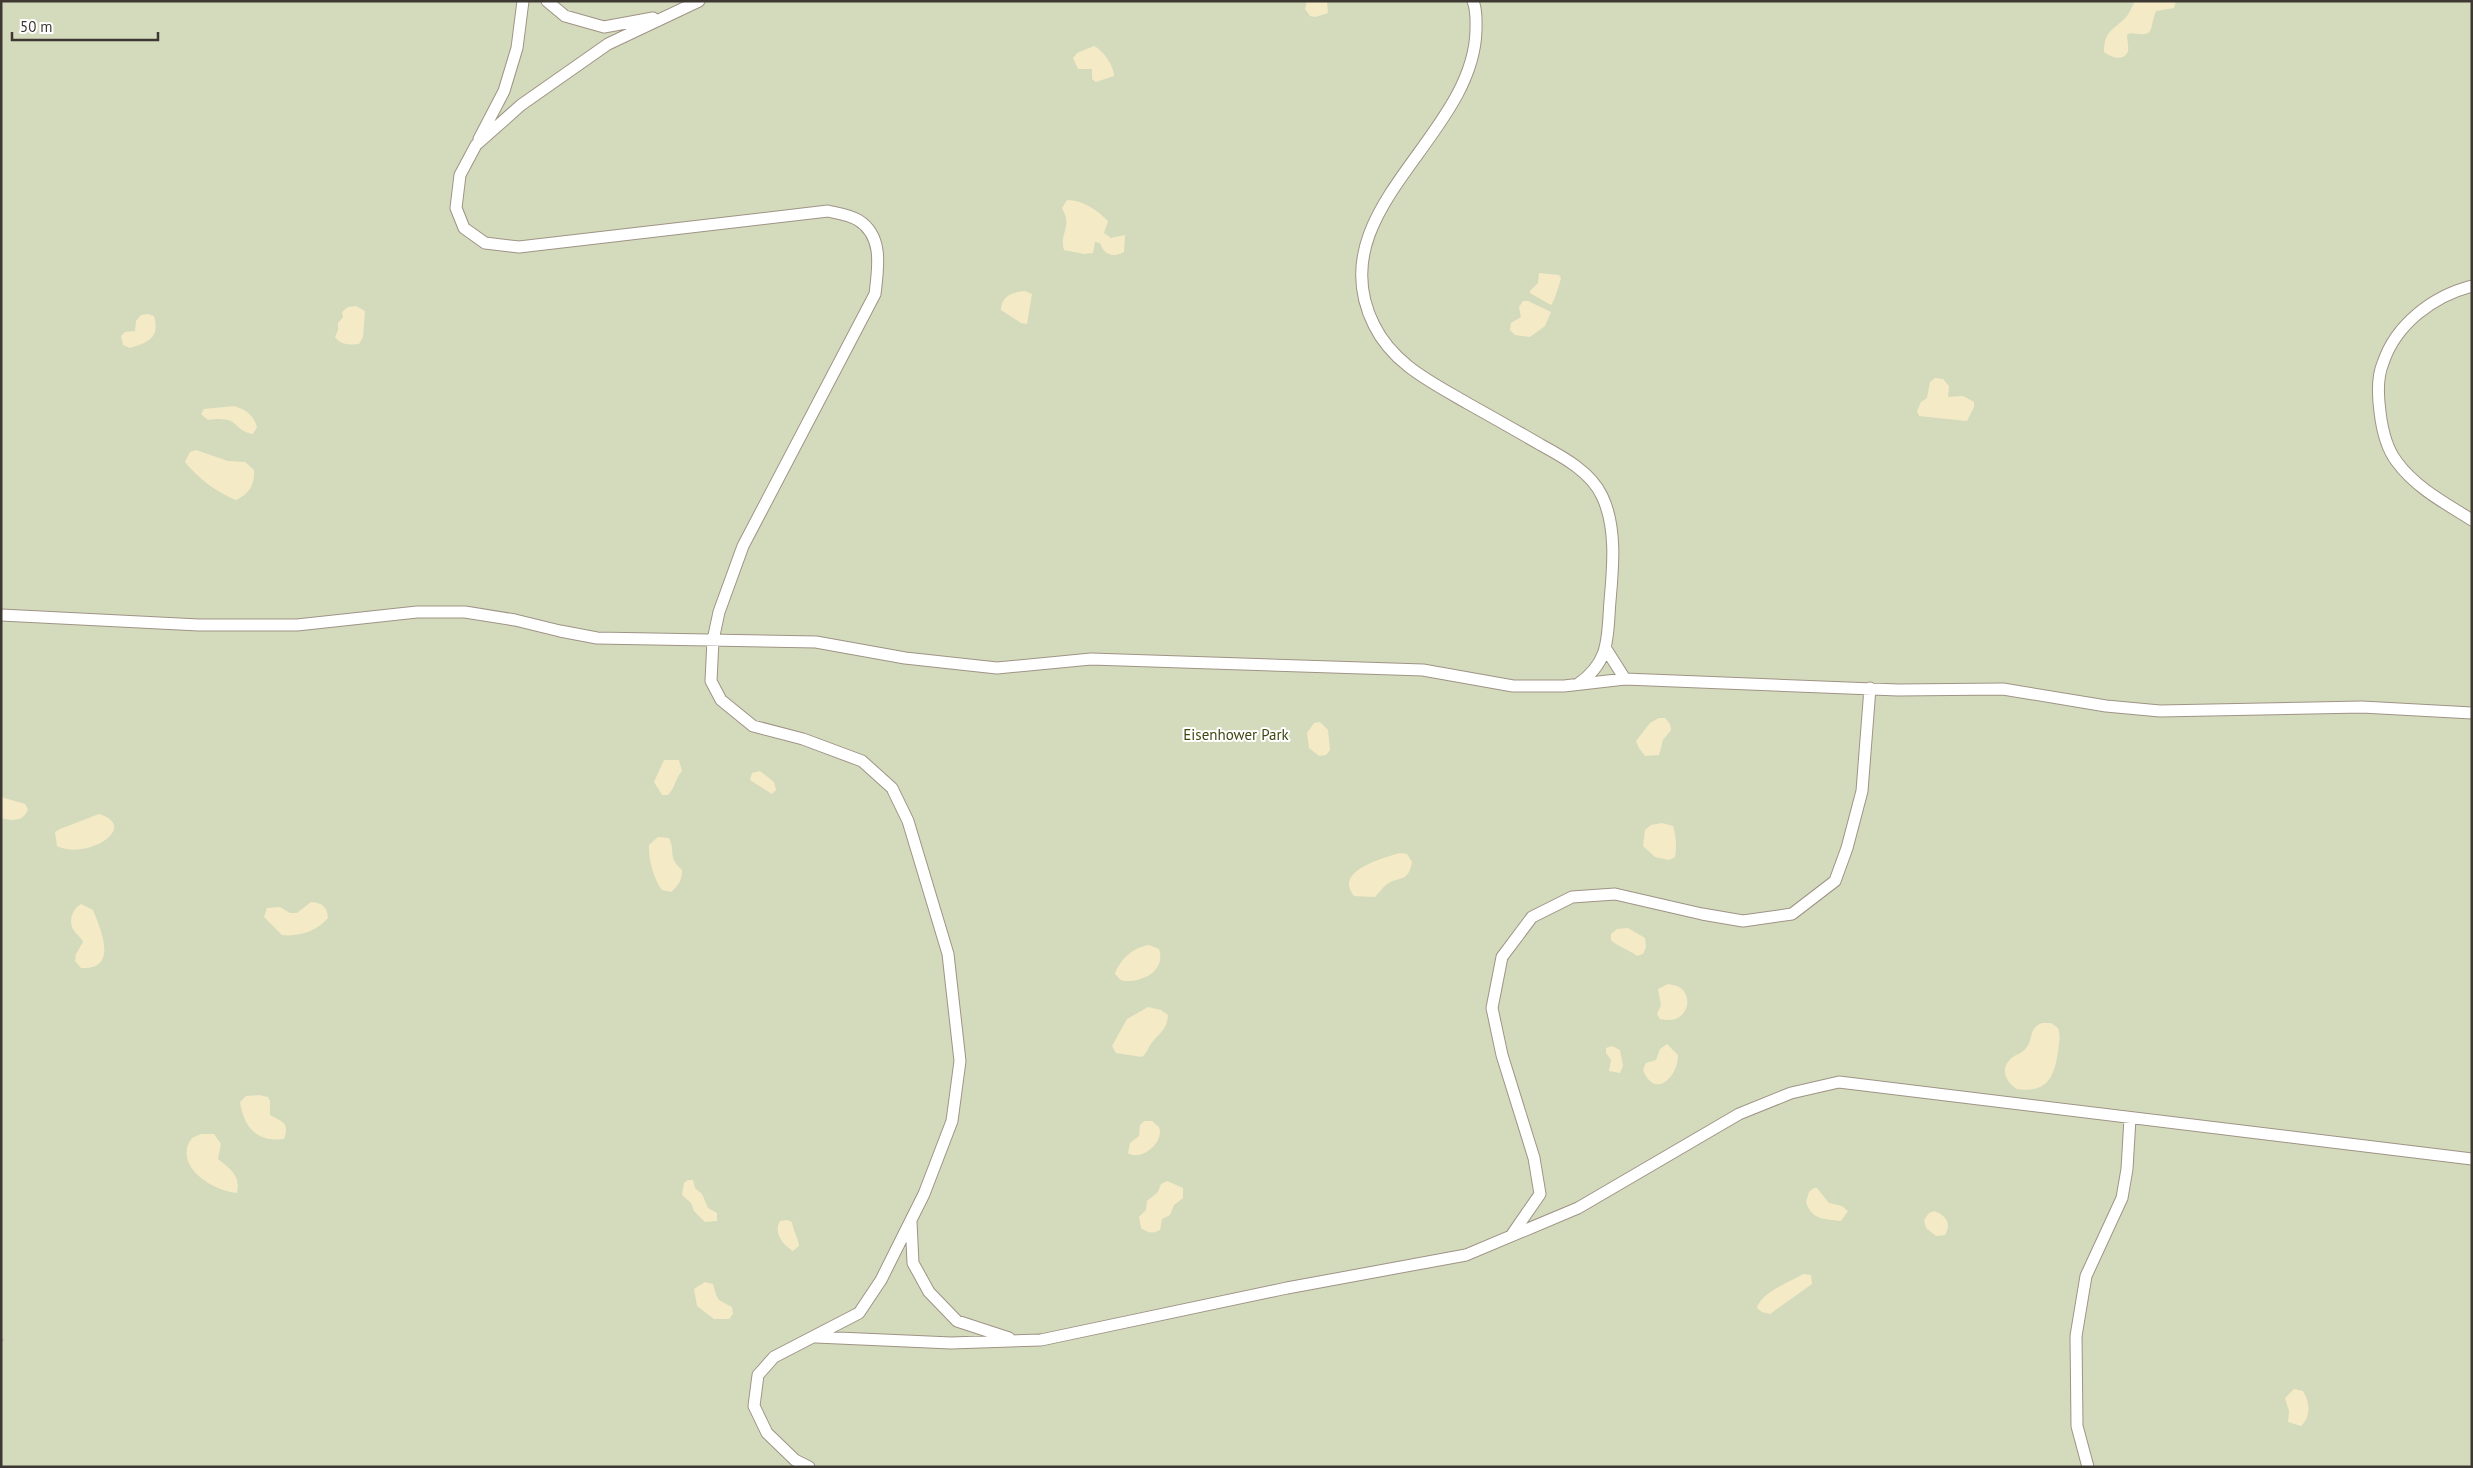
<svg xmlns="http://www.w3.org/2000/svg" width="2473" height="1468" font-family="'PT Sans',sans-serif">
	<rect width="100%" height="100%" fill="#fff2e3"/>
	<!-- green -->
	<path fill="#d4dbbd" d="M1,1h2471v1466h-2471z"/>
	<!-- sand -->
	<path fill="#f4eac5" d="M1307,1h20l1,12 -13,4 -5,-1 -5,-7z
		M2135,1h41l-2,7 -18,3c-8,20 1,26 -26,22l-3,2c0,5 2,12 1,16 -4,12 -19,5 -24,1 0,-23 11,-22 23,-36 3,-4 5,-10 8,-15z
		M1094,46c9,4 20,20 20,30l-18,6 -4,-3v-10h-14l-5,-11 4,-5z
		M1067,200c16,0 30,10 41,21l-4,12 7,5 14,-3 -1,17c-11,6 -20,3 -24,-9l-5,-1 -2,11 -9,1 -20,-4c-5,-18 9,-22 -2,-42z
		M1539,273l20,2 2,3c-2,7 -6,22 -10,27l-21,-12v-2l8,-8z
		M1025,291l7,3 -5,30 -6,-1 -20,-13c0,-14 12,-18 24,-19z
		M1523,301h5l23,11 -6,14 -15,11 -15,-2 -5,-5 1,-7 10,-6 -2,-10z
		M356,306l9,5 -2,26 -4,7c-8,1 -19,1 -24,-7l3,-7v-7l5,-6 -1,-5 6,-5z
		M148,314l6,2c6,22 -5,26 -24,32l-7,-3 -2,-9 4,-4 10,-1 1,-10 5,-6z
		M1935,378l8,1 6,7 -1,11 15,-1 11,6v5l-7,14 -48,-5 -2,-5 4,-9 6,-4 3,-16z
		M234,406c12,4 19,8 23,21l-4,7c-22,-4 -12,-19 -45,-14l-7,-6 3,-5z
		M196,450l32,11 17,1 9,8c1,15 -5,24 -18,30 -20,-8 -38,-22 -51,-38l5,-10z
		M1659,718h6l5,6 1,6 -8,10 -4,15 -14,1 -6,-8 -3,-7 14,-18z
		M1320,722l8,8 2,20 -4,5 -7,1 -10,-8 -2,-15 7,-10z
		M664,760h15l3,11c-7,8 -7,17 -14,24h-6l-8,-13z
		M760,771l14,11 2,8 -4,4 -22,-14 2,-7z
		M1,797l24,7 3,5c-4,13 -16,12 -27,9z
		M99,814c42,13 -13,47 -42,32l-2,-14 5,-3z
		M1662,823l11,3c3,10 4,21 2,31l-6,3 -14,-3 -12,-11 2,-16 6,-5z
		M658,837l11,1c7,15 -2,18 13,32 0,10 -3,15 -11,22l-9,-2c-8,-11 -14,-31 -13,-45z
		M1400,853l7,1 5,8c-4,22 -13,13 -26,23 -4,3 -7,8 -11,12l-21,-1c-21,-25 29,-38 46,-43z
		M311,902c11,1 16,4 17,16 -11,13 -29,19 -46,17l-18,-18 3,-9 13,-1 10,6h7z
		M81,904l12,6c8,20 26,60 -12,58l-6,-7 1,-7 7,-12c-2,-5 -5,-6 -8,-10 -8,-9 -3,-23 6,-28z
		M1628,928l17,10 1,9 -3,7 -6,2c-9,-7 -19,-9 -26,-16v-6l6,-5z
		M1149,945l10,4c7,22 -16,33 -34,32 -5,0 -7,-4 -10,-7 5,-15 19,-27 34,-29z
		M1668,984c3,1 8,1 11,3 15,8 10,39 -19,32l-3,-5 4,-9 -3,-16z
		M1148,1007l13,3 7,5c-1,13 -6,16 -14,25 -5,5 -6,12 -12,17l-26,-4 -4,-7 15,-27z
		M2042,1023h9l7,5c3,8 1,15 0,24 -4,26 -11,41 -41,37 -12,-7 -18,-22 -4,-32 4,-3 10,-4 13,-9 8,-9 2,-20 16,-25z
		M1667,1044l11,11c0,22 -23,45 -35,15l3,-7 10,-3 4,-11z
		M1612,1046l8,4 3,16 -3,7 -11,-2 2,-11 -5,-7v-5z
		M259,1095l9,2 2,4v14c12,7 20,7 14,24 -27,3 -40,-11 -44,-37l6,-6z
		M1144,1121h8l7,6c6,15 -18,35 -31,26l2,-10 9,-7 1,-11z
		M201,1134h13l7,10 -3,15c12,10 23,16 19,34 -20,-2 -54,-20 -50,-44 0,-4 3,-8 5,-11z
		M688,1180h5l2,8 7,6 6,14 9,5v8l-12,1 -11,-11 -3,-8 -9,-8 2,-12z
		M1167,1181l16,7v10l-9,7 -4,10 -8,4 -2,11c-7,4 -12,3 -19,-2l-2,-11 7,-7 1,-9 11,-9 3,-8z
		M1814,1188h3l12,15 13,3 6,5 -7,10c-17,-2 -29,-1 -35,-19l3,-10z
		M1934,1211c12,4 18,13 11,24l-9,1 -10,-8 -2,-8 5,-7z
		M787,1220l5,2c1,9 6,15 7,24l-6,5c-10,-6 -20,-18 -13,-30z
		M1803,1274l8,1 1,9 -42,30 -8,-2 -5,-4c3,-15 33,-26 46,-34z
		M705,1282l8,2c5,18 4,15 19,23l1,7 -4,5h-15l-17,-13 -3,-17z
		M2294,1389l9,2c7,11 8,26 -2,35l-13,-4 1,-11 -4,-13z"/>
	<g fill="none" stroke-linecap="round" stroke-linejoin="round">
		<!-- lane casing -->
		<g stroke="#9f9385" stroke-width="13">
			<path id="lane" d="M547,1l18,15 39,11 49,-9
				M699,1l-91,43 -87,61 -45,40 -16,30 -4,33 8,20 21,15 34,4 309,-36c9,2 22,4 30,9 26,16 20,48 17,74l-132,252 -24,66 -6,28 -2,41 10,19 32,26 50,13 59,22 30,27 16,33 40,133 12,107 -8,60 -28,73 -43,86 -22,33 -85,44 -16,18 -4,31 13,27 28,27 14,7
				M1473,1c4,10 3,19 3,29 -2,107 -159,181 -102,295 19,39 57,57 93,78 25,14 50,28 74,42 22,12 50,27 61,51 15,31 11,72 8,105 -3,36 1,60 -32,83
				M479,139l25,-48 13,-43 6,-47
				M2472,286c-39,10 -76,38 -89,77 -6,14 -5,34 -3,49 2,17 6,36 17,50 19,26 48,41 75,58
				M1,615l198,10h98l120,-13h48l50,8 45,11 37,7 219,4 89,16 92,10 94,-9 332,11 90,16h51l61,-7 273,11 105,-1 103,17 54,5 202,-4 110,6
				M1606,649l19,30
				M911,1222l2,41 16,29 28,29 52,17
				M1511,1236l29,-42 -6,-36 -32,-103 -10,-47 10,-51 30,-40 40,-20 43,-3 87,20 41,7 49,-7 43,-33 12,-33 15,-57 8,-103
				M816,1337l135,6 90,-3 246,-52 179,-33 112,-47 161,-94 52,-21 48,-11 633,77
				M2088,1467l-11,-41 -1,-90 10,-60 36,-78 5,-29 3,-51"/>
		</g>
		<!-- path -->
		<path stroke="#beb4a8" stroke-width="3" stroke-dasharray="2.5 4" stroke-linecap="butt" d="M1,1340l2,1"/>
		<!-- lane -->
		<use href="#lane" stroke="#fff" stroke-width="11"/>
	</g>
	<g text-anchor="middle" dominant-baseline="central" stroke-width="4" stroke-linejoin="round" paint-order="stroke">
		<!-- park labels -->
		<g font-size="15" fill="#3e460f" stroke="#fff">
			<text x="1236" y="734">Eisenhower Park</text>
		</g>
	</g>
	<!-- border -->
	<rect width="2473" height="1468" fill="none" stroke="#3d3832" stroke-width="5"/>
	<!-- scale -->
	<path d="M12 32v8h146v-8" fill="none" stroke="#3d3832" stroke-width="2.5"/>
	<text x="20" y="32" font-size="15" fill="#3d3832" stroke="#ffffff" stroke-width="4" paint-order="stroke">50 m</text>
</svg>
